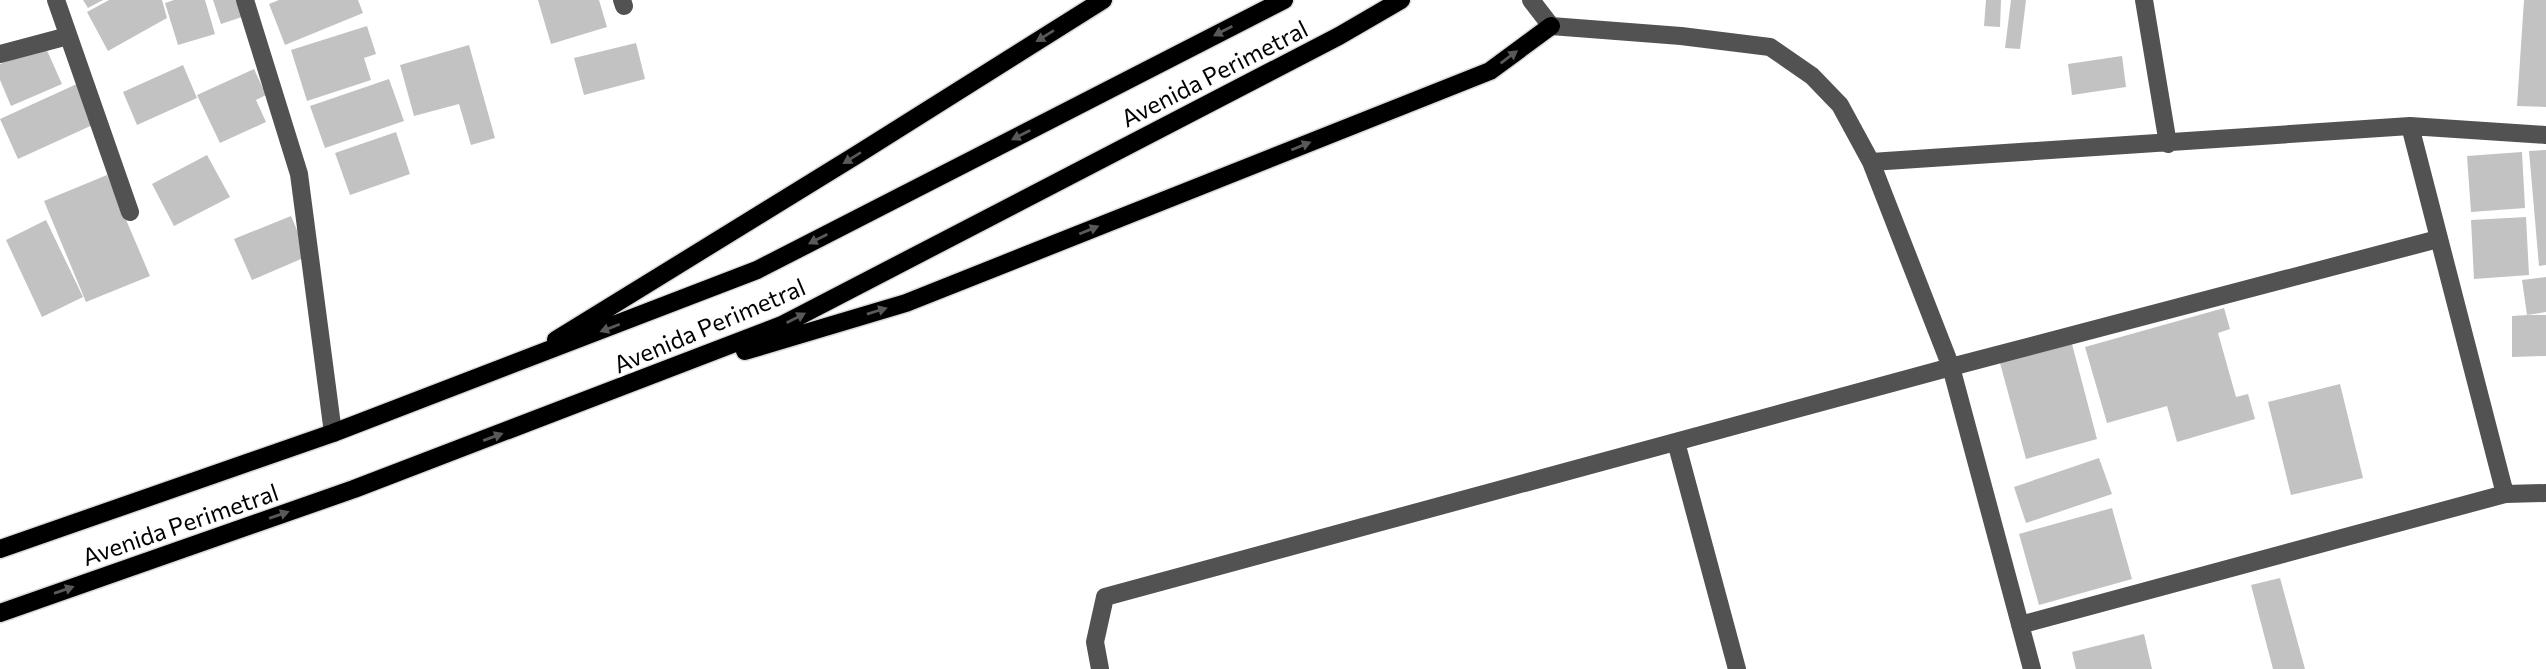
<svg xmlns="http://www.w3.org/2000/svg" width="2546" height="669" font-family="Commissioner,sans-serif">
	<rect width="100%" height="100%" fill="#fff"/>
	<!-- building -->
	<path fill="#c2c2c2" d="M83,0h20l-15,8z
		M109,0h53l5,18 -59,33 -21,-39z
		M174,0h31l10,34 -37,11 -13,-42z
		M213,0h23l6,17 -21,7z
		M279,0h79l5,13 -78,32 -16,-41z
		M538,0h61l8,27 -56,17z
		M1986,0h15l-1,27 -16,-1z
		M2011,0h15l-6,49 -15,-1z
		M2524,0h22v107l-29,-1z
		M367,26l9,28 -12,4 7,22 -64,21 -16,-51z
		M636,43l9,36 -61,16 -10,-37z
		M469,45l26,93 -24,7 -12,-41 -45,12 -14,-51z
		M45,46l17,38 -51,22 -11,-26v-16z
		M2122,56l4,31 -54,8 -4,-31z
		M183,65l14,33 -60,27 -14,-33z
		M254,69l12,26 -10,5 10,22 -46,21 -23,-48z
		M389,79l15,42 -79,27 -15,-42z
		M79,83l18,40 -79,36 -18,-40z
		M396,132l14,42 -60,21 -15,-42z
		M2546,150v115l-7,1 -10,-115z
		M2522,152l3,56 -54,4 -4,-56z
		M207,155l23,42 -56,29 -22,-42z
		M107,175l43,101 -64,26 -42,-101z
		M291,216l17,40 -56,24 -18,-41z
		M2526,217l3,58 -55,4 -3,-59z
		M46,220l37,77 -41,20 -36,-77z
		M2546,277v35l-19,3 -5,-35z
		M2224,308l6,21 -12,4 18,64 12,-3 7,25 -78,23 -10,-36 -60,17 -22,-76z
		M2528,315h18v41l-34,1v-41z
		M2072,344l25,95 -71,20 -26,-96z
		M2340,384l23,94 -72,17 -23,-93z
		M2099,458l13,36 -86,29 -12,-36z
		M2112,508l20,71 -93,26 -20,-71z
		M2280,578l25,91h-32l-22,-84z
		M2144,634l8,35h-76l-4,-17z"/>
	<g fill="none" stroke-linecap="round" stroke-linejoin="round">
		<!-- major casing -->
		<g stroke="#dbdbdb" stroke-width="21">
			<path id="major" d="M556,340l302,-186 245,-154
				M745,351l161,-48 584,-232 61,-45
				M0,549l333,-116 424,-163 527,-270
				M0,613l354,-124 428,-164 557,-289 62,-36"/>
		</g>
		<!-- minor -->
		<path stroke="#525252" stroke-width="18" d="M56,0l74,212
			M245,0l54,174 34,259
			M622,0l2,6
			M1531,0l20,26 130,10 89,11 42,29 28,29 31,57 80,205 81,302
			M2144,0l24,144
			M0,54l68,-18
			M2410,126l95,368
			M1871,162l539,-36 136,9
			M1676,442l61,227
			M2020,625l485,-131 41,-1
			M1100,669l-5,-27 10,-45 846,-230 487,-128"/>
		<!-- major -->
		<use href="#major" stroke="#000" stroke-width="18"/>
	</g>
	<!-- one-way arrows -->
	<defs><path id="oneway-solid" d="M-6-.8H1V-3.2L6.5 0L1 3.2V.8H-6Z" transform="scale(1.75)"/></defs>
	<g fill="#595959">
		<use href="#oneway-solid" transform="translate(1223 31) rotate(153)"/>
		<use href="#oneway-solid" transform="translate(1045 36) rotate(148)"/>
		<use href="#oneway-solid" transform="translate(1509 57) rotate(-37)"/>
		<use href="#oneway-solid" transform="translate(1021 135) rotate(153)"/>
		<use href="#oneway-solid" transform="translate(1301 146) rotate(-22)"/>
		<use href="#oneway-solid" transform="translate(852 158) rotate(148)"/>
		<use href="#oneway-solid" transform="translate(1089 230) rotate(-22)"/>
		<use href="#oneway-solid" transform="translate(818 239) rotate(153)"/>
		<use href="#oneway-solid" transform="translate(877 311) rotate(-17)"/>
		<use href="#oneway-solid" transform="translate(796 318) rotate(-27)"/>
		<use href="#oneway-solid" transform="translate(610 328) rotate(159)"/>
		<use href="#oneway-solid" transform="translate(493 437) rotate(-20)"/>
		<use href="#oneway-solid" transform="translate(279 515) rotate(-19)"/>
		<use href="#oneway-solid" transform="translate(64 590) rotate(-19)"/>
	</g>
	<g text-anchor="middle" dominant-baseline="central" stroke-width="7" stroke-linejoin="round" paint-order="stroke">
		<!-- street labels -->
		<g font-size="24" fill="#000" stroke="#fff">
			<text transform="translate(1214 73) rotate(-27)">Avenida Perimetral</text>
			<text transform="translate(709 325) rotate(-23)">Avenida Perimetral</text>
			<text transform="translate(180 524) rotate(-19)">Avenida Perimetral</text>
		</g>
	</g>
</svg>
